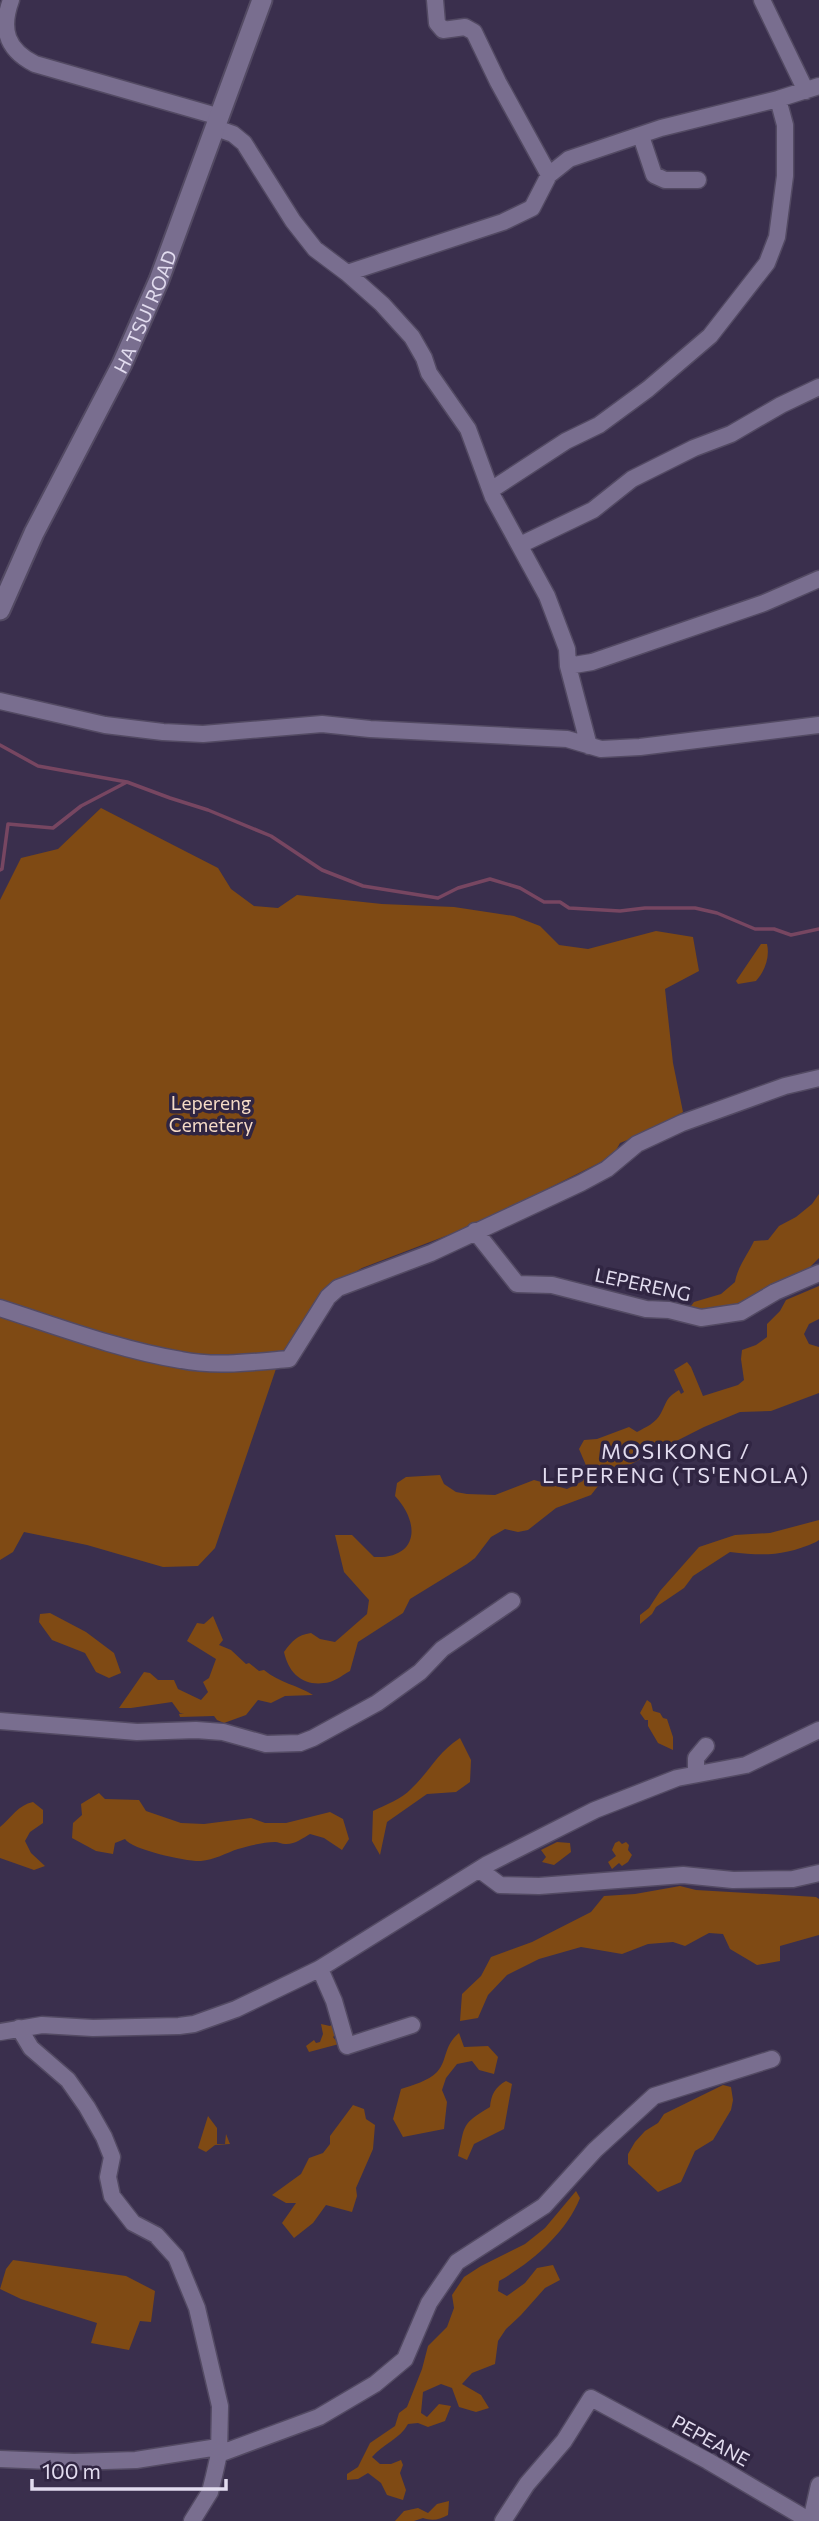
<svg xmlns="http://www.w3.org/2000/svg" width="819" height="2521" font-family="Commissioner,sans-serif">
	<rect width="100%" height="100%" fill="#3a2f4d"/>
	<!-- green -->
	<path fill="#7f4a14" d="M101,808l117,60 13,21 23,17 24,2 19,-13 85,9 72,3 60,9 26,10 19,19 29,4 68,-18 37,6 6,34 -34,18 8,74 10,49 -31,18 -32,13 -7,13 -136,68 -115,44 -39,23 -5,13 -38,53 -65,191 -17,18 -35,1 -76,-22 -63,-13 -11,20 -13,8v-660l21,-42 37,-9z
		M761,944h6c3,13 -2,27 -11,37l-18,3 -2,-3z
		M819,1194v64l-15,15 -51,22 -16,11 -33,4h-16l6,-8 27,-8 14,-12c3,-16 12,-26 19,-41l14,-1 11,-14 17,-9 16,-13z
		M819,1286v33l-10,5 -5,10 5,10 10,3v46l-48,18 -31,1 -36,15 -73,37 -18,3 -22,28 -35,13 -28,22 -10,2 -13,-3 -14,8 -16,21 -8,6 -57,35 -7,14 -45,29 -8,29c-6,3 -13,9 -20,11 -25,6 -41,-7 -46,-30 8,-11 13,-17 27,-19l9,6 15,3 32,-28 2,-14 -25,-28 -9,-37h17l22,22c44,2 47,-33 21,-61l2,-13 9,-6 34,-2 4,9 12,8 11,2 28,1 39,-15 33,9 16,-8 5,-11 -9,-21 5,-9 13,-1 32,-12 8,5c9,-5 19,-9 24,-19 7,-13 4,-14 18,-23l2,4 3,-2 -10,-22 13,-8 4,5 12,29 35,-11 6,-5 -3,-21 1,-9 14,-5 11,-8v-13l13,-13 6,-11z
		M819,1520v20l-3,2c-32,14 -51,14 -86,10l-37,24 -9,12 -28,19 -4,7 -12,10v-9l9,-7 11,-17 39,-44 36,-12 35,-2z
		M50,1613l36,19 28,21 7,20 -12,5 -13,-6 -11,-19 -33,-13 -13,-18 1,-8z
		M213,1616l10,24 -4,5 12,5 15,14 3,-1 10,8 5,-1c16,13 33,15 49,25l-28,1 -14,7 -13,-3 -12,15 -22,8 -7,-3 -3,-4 -34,1 -1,-3 5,-1h-4l-8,-11 -41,6h-12l25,-36 6,1 8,7h16l4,9 23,11 7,-8 -5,-10 6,-4 7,-19 -29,-18 10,-18 7,1z
		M647,1700l4,3 2,8 7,2 3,5 4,1 6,18v13l-15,-7 -10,-17v-6h-3l-5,-7z
		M460,1738l11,22 -1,22 -14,10 -29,2 -40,28 -7,33 -8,-14 1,-30c12,-6 29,-12 38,-22 19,-18 26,-36 49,-51z
		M99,1793l6,6 34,1 7,11 35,12 23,1 47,-6 14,5h21l44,-11 13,7 6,20 -7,11 -18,-12 -14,-4c-7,4 -16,11 -25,10 -3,0 -7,-2 -10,-2 -11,0 -27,4 -37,7 -12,4 -24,11 -37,12 -13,1 -69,-11 -76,-22l-10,4 -2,11 -17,-3 -24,-13 1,-15 9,-8 -1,-11z
		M33,1802l10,8v13l-13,9 -5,9 6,12 14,13 -11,4 -34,-12v-31c11,-9 18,-22 33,-25z
		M619,1841l3,3 4,-2 3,3 -1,5 4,5 -4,7 -6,4 -3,-3 -7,6 -4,-7 8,-6 -4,-6 3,-7z
		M557,1842l13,1 1,9 -17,13 -12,-3 4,-5 -5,-7z
		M680,1886l16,4 120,7 3,2v36l-39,11v15l-23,4 -27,-16 -7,-15 -14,-1 -24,13 -12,-4 -25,2 -26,10 -41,-7 -42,12 -32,16 -19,20 -10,23 -18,3 2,-27 19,-18 10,-19 41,-15 59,-30 13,-16 31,-2z
		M335,2022l3,10 -5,5 6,7 -30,8 -3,-6 8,-6 2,3 4,-1 3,-8 -2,-10 9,2z
		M459,2033l5,14 24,-1 10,11 -4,17 -15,-4 -7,-9 -15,3 -11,14 -4,12 5,12 -3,27 -41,8 -10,-18 8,-30c12,-4 27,-8 36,-17 11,-12 6,-26 22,-39z
		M506,2081l6,3 -8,45 -30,15 -7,16 -9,-4c7,-31 3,-32 32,-49 1,-12 5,-20 16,-26z
		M723,2085l8,2 2,13 -2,10 -18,30 -18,11 -14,31 -23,10 -30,-28v-10l7,-12 10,-11 13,-8 6,-9z
		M353,2105l11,4 2,10 9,6 -2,24 -17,39 1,8 -5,16 -26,-7 -13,18 -19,15 -12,-15 14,-20h-10l-14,-8 29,-21 8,-16 14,-5 7,-9v-8z
		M208,2116l9,12v16h8l1,-10 4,10 -15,1 -9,7 -8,-4z
		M576,2191l4,7c-14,35 -49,65 -81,83l-1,10 9,5 18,-13 12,-15 16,-3 7,15 -15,8 -24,27 -15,14 -8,12 -3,23 -23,9 -10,11 19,11 8,13 -13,4 -17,-5 -7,-19 -11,-4 -18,8 -2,21 6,4 12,-13 12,2 -6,15 -17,6 -10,-4 -10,1c-8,15 -25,20 -36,33l8,7h11l10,-4 2,5 -3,8 6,17 -3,10 -16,-5 -6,-12 -13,-10 -10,6 -11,1v-6l11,-7 12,-24 25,-17 4,-13 8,-6 15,-38 6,-23 19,-19 7,-19 -2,-13 12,-18 17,-11 44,-22 20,-16z
		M13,2260l113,16 29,15 -4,31 -11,-1 -11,29 -38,-7 6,-20 -76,-24 -21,-10 6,-20z
		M449,2501l-1,14c-9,5 -16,6 -25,3l-9,3h-19l9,-10 14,-3 10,5 9,-9z"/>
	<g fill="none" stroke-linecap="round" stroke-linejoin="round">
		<!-- stream -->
		<path stroke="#774661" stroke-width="3.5" d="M0,745l38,21 89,16 43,16 38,12 63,26 51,34 41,16 75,12 20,-10 32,-9 30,9 24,14h16l9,6 51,3 25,-3h50l22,5 38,16h19l17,6 28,-6
			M0,870l2,-1 6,-45 45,4 28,-22 46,-24"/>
		<!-- minor casing -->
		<g stroke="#534a63" stroke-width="19">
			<path id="minor" d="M11,0c-11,30 -4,50 24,64l185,53
				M435,0l2,23 6,7 22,-3 9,5 24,50 51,93
				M762,0l44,91
				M216,128l17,6 11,9 49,78 22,28 32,24 156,-51 29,-14 17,-33 20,-16 92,-31 117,-29 41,-13
				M641,136l13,39 11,5h33
				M347,273l35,31 30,33 12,21 5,15 39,56 25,68 54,99 20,53 1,17 21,80
				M491,490l75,-49 33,-16 49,-36 62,-53 57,-73 10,-26 8,-61v-51l-7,-26
				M520,545l73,-35 39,-31 62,-31 37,-14 50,-29 38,-18
				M568,666l24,-4 172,-59 55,-24
				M0,701l105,24 58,7 40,2 119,-10 48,5 197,10 34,10 39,-2 179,-22
				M475,1231l42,53 35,1 94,24 23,1 32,8 40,-6 34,-20 44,-19
				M0,1308c59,19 120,42 181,52 35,7 73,2 108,-1l39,-62 10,-9 93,-35 150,-70 26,-14 30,-25 45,-21 103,-37 34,-8
				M0,1721l137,11 59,-2 27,2 43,12 34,-1 13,-5 64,-35 43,-31 22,-23 70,-48
				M696,1774v-16l10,-12
				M480,1870l20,15 39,1 144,-11 50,5 60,-1 26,-6
				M320,1969l14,32 13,45 65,-21
				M19,2028l12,20 37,32 19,27 17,30 8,20 -4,20 4,19 21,27 23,12 20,22 21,51 23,98 -1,48 -5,22 -4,16 -18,29
				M0,2032l42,-7 51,3 86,-2 15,-2 42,-15 83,-40 167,-104 109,-55 82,-32 69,-13 73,-35
				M219,2454l100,-37 56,-33 30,-25 24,-56 28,-41 87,-56 51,-56 59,-54 118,-37
				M0,2459l74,3 62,-2 82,-13
				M503,2521l24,-37 37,-43 27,-43 117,63 102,60
				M811,2521l8,-36"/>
		</g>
		<!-- tertiary casing -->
		<g stroke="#534a63" stroke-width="23">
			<g id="tertiary">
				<path id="s1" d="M0,610l34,-77 88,-169 37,-84 103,-280"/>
			</g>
		</g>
		<!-- minor -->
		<use href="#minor" stroke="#796e8f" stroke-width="16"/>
		<!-- tertiary -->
		<use href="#tertiary" stroke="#796e8f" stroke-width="19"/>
	</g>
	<g text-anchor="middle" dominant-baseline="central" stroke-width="7" stroke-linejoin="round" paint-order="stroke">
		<!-- street labels -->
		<g font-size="19" fill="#e2dcef" stroke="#302542">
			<text stroke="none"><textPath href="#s1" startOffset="332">HA TSUI ROAD</textPath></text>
			<text transform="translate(643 1284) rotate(12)">LEPERENG</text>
			<text transform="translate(711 2440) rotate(29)">PEPEANE</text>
		</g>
		<!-- park labels -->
		<g font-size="19" fill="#f5dbc7" stroke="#302542">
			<text x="211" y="1102">Lepereng<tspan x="211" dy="22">Cemetery</tspan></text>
		</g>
		<!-- neighbourhood labels -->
		<g font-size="21" letter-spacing="2" fill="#e2dcef" stroke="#302542">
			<text x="676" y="1450">MOSIKONG /<tspan x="676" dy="24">LEPERENG (TS'ENOLA)</tspan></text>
		</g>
	</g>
	<!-- scale -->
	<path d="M32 2479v10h194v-10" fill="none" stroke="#e2dcef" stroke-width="3.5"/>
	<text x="42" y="2479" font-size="21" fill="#e2dcef" stroke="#302542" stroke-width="5" paint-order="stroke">100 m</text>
</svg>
